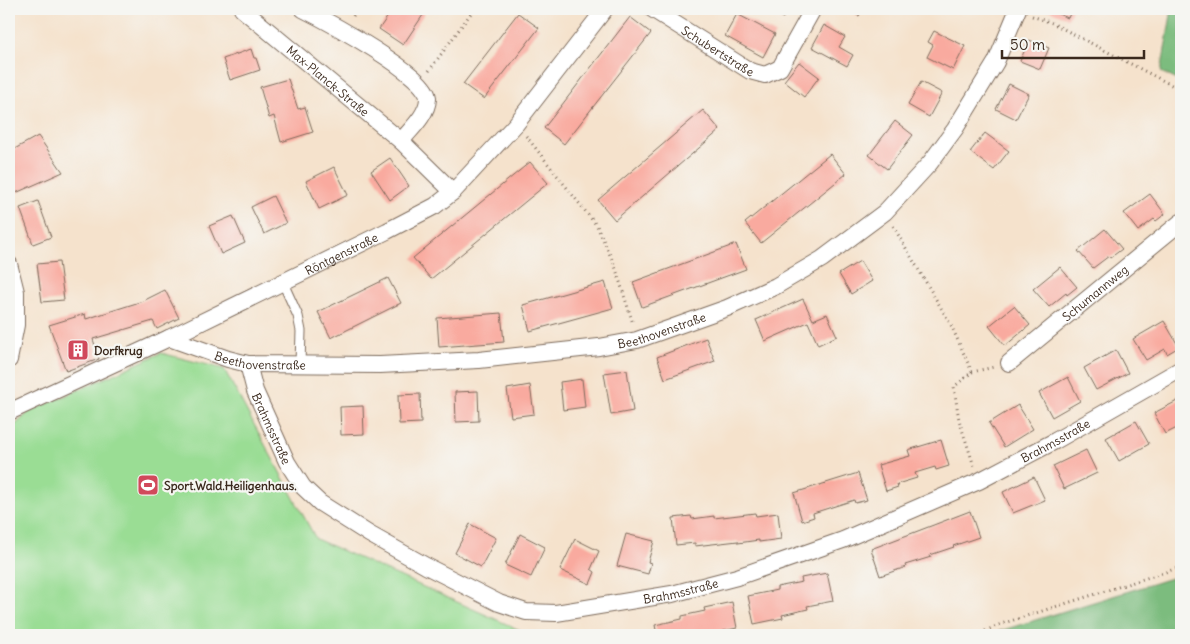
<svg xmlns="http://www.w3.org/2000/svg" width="1190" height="644" font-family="Delius,sans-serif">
	<rect width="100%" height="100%" fill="#f6f6f2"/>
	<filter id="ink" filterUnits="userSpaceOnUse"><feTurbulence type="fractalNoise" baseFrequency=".02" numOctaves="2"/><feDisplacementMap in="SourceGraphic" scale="10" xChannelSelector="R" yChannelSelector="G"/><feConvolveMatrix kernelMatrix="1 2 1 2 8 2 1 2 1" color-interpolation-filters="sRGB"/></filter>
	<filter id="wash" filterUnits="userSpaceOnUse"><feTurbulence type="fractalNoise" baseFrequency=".0096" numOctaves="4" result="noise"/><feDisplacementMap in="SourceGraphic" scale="20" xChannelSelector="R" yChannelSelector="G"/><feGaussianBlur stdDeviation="1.12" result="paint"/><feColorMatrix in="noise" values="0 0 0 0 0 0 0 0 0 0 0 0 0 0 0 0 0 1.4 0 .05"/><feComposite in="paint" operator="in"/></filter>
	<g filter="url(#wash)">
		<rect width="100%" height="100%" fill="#f5e2cc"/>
		<!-- green -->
		<path fill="#9add94" stroke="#6a8459" d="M161,353l63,16 92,170 215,96h-522v-204l20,-19z"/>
		<!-- forest -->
		<path fill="#7bbc7e" stroke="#5b734e" d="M1172,9h9v73l-20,-10z
			M1181,575v60h-194z"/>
		<g id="blocks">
			<!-- building -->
			<path fill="#f9aa9f" d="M393,9h34l-24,36 -24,-16z
				M765,9h23l-5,9z
				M845,9h18l-4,7z
				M1046,9h26l-4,9z
				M518,13l21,15 -55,71 -21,-15z
				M737,14l38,20 -12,23 -38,-21z
				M630,17l21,16 -87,111 -20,-16z
				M824,25l21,12 -6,10 14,8 -6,11 -35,-19z
				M934,31l31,15 -12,24 -26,-13 6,-12 -5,-3z
				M1029,40l20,8 -9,21 -20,-8z
				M251,49l3,9h2l4,12 -30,10 -7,-21z
				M799,62l20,15 -15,20 -20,-16z
				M288,79l10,30 7,-2 8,25 -32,10 -7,-26 -5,2 -9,-31z
				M921,82l21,11 -13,24 -21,-12z
				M1009,84l20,10 -13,25 -20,-10z
				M703,110l17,20 -105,90 -17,-20z
				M895,121l18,14 -26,34 -18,-14z
				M985,133l24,18 -15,19 -24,-18z
				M38,136l25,36 -54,24v-44z
				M830,154l16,20 -85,69 -16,-20z
				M390,158l19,28 -19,14 -19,-29z
				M530,162l18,21 -117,96 -18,-21z
				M334,167l14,28 -29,14 -13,-28z
				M1150,194l15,20 -9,7 -2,-2 -16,12 -14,-18z
				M273,196l13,27 -22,11 -13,-27z
				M38,201l13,36 -18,7 -13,-36z
				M233,216l12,27 -24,11 -12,-28z
				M1105,229l17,20 -12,9 -1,-2 -16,12 -15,-17z
				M736,244l10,25 -104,38 -9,-25z
				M860,261l12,20 -21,13 -12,-20z
				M59,262l5,38 -22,2 -5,-38z
				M1060,267l17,20 -10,8 -1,-2 -17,14 -16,-18z
				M388,278l13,25 -70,35 -13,-26z
				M605,282l8,26 -83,23 -7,-26z
				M165,290l14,28 -22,11 -4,-8 -60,18 6,20 -33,12 -17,-46 36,-11 1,5 57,-18z
				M803,299l10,21 14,-6 10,22 -19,9 -10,-23 -43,19 -9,-21z
				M1014,306l16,19 -25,21 -16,-20z
				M501,313l3,29 -65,5 -2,-29z
				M1164,321l15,26 -12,7 -2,-5 -19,11 -13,-21z
				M706,338l9,23 -50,18 -8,-22z
				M1116,350l12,23 -32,17 -12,-22z
				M627,370l6,41 -22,4 -7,-42z
				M1068,377l12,24 -28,16 -13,-24z
				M582,379l3,28 -22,3 -3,-28z
				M530,385l4,29 -23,3 -4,-28z
				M478,391l1,30 -23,1 -1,-30z
				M420,394l1,29 -22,1 -1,-29z
				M1181,399v27l-16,8 -11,-21z
				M1018,405l15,24 -29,18 -15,-24z
				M363,406l1,28 -23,1 -1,-28z
				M1136,421l13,23 -30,17 -13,-23z
				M941,440l8,26 -13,4 -1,-3 -20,6 2,5 -20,6 1,3 -12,4 -8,-26 32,-9 -2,-6z
				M1086,450l11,23 -33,16 -11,-23z
				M858,473l9,27 -12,3 -1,-3 -41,13 1,4 -12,4 -8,-28z
				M1034,477l11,23 -32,13 -10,-21z
				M970,511l9,26 -26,9 1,1 -24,8 1,2 -26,8 1,2 -26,9 -9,-27z
				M755,513l1,3 22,-3 3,26 -22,3v-2l-21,3v-2l-43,5v-3l-19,2 -3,-27 18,-2 1,3 22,-3v2z
				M470,524l26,14 -15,29 -26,-14z
				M520,534l25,13 -14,30 -26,-12z
				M626,534l28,7 -6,21 3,1 -3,11 -31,-8z
				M575,539l24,12 -8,18 4,3 -5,12 -30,-14z
				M827,573l6,28 -26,5 1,3 -26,6 1,3 -29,6 -6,-28 29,-6v-3l25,-5 -1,-4z
				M732,602l5,26 -27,6v1h-53l-2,-10 27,-6v-3l23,-5 -1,-3z"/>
		</g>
	</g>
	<g filter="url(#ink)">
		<use href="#blocks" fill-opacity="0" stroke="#7c6a5b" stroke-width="1"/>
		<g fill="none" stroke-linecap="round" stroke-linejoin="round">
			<!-- service casing -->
			<g stroke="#7c6a5b" stroke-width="11">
				<path id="service" d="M283,283l15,33 3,15 -1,33"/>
			</g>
			<!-- minor casing -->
			<g stroke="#7c6a5b" stroke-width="18">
				<g id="minor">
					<path id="s1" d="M242,9l159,132 52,51"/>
					<path d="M303,9c22,11 127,67 125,90 -1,16 -17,30 -27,42"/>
					<path id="s2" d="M652,9l98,62 15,4 15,-7 33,-59"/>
					<path d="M9,264l7,28v33l-7,35"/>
					<path id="s3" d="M169,338l59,21 20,5 132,1 99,-5 120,-13 38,-7 90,-32 49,-22 46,-27 63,-47 45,-49 25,-34 41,-67 22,-53"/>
					<path id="s4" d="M1009,363l172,-141"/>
					<path id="s5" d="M248,364l7,27 32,71 16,25 17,16 49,31 57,32 73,37 27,9 30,1 116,-19 65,-17 106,-37 136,-59 76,-40 126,-72"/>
					<path id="s6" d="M9,412l160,-74 218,-107 48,-25 18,-14 63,-68 89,-115"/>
				</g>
			</g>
			<!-- path -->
			<path stroke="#7c6a5b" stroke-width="3" stroke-dasharray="1 4" stroke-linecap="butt" d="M353,16l5,-7
				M1032,16l20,7 129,67
				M429,71l45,-62
				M526,136l71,90 18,40 18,58
				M893,226l58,99 21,47 -18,15 5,33 15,46
				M972,372l22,-5
				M976,635l25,-11 180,-57"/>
			<!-- service -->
			<use href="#service" stroke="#fff" stroke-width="9"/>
			<!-- minor -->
			<use href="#minor" stroke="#fff" stroke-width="16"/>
		</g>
	</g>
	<!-- icons -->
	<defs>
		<g id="building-square" transform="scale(1.125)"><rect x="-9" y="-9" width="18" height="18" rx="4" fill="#d1495b" stroke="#f6f6f2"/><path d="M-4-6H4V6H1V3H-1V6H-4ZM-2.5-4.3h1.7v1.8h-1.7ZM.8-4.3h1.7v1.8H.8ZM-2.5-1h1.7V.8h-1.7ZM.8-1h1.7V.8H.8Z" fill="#fff"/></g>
		<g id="stadium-square" transform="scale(1.125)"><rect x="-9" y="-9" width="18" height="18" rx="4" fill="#d1495b" stroke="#f6f6f2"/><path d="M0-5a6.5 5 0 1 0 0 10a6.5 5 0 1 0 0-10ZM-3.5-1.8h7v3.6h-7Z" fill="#fff"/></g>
	</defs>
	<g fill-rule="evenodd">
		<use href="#building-square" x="78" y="350"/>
		<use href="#stadium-square" x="148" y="485"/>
	</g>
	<g text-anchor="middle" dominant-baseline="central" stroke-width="4.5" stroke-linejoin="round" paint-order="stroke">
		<!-- street labels -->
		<g font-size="12" fill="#3b2a1e" stroke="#f6f6f2">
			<text stroke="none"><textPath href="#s2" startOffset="78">Schubertstraße</textPath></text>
			<text stroke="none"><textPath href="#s1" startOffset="112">Max-Planck-Straße</textPath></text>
			<text stroke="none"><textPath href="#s6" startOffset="368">Röntgenstraße</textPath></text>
			<text stroke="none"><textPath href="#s4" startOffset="111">Schumannweg</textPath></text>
			<text stroke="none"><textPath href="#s3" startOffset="500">Beethovenstraße</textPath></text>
			<text stroke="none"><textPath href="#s3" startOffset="95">Beethovenstraße</textPath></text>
			<text stroke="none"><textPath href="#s5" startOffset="69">Brahmsstraße</textPath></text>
			<text stroke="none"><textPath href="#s5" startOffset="954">Brahmsstraße</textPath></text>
			<text stroke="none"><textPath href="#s5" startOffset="549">Brahmsstraße</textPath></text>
		</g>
		<!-- poi labels -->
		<g font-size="12" font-weight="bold" fill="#3b2a1e" stroke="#f6f6f2" text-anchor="start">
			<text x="94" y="350">Dorfkrug</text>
			<text x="164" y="485">Sport.Wald.Heiligenhaus.</text>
		</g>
	</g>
	<!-- margin -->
	<rect width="1190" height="644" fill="none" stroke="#f6f6f2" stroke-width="30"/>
	<!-- scale -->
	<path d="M1002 50v8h142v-8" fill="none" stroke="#3b2a1e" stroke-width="2.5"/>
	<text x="1010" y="50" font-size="15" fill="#3b2a1e" stroke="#f6f6f2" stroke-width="4" paint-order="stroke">50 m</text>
</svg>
